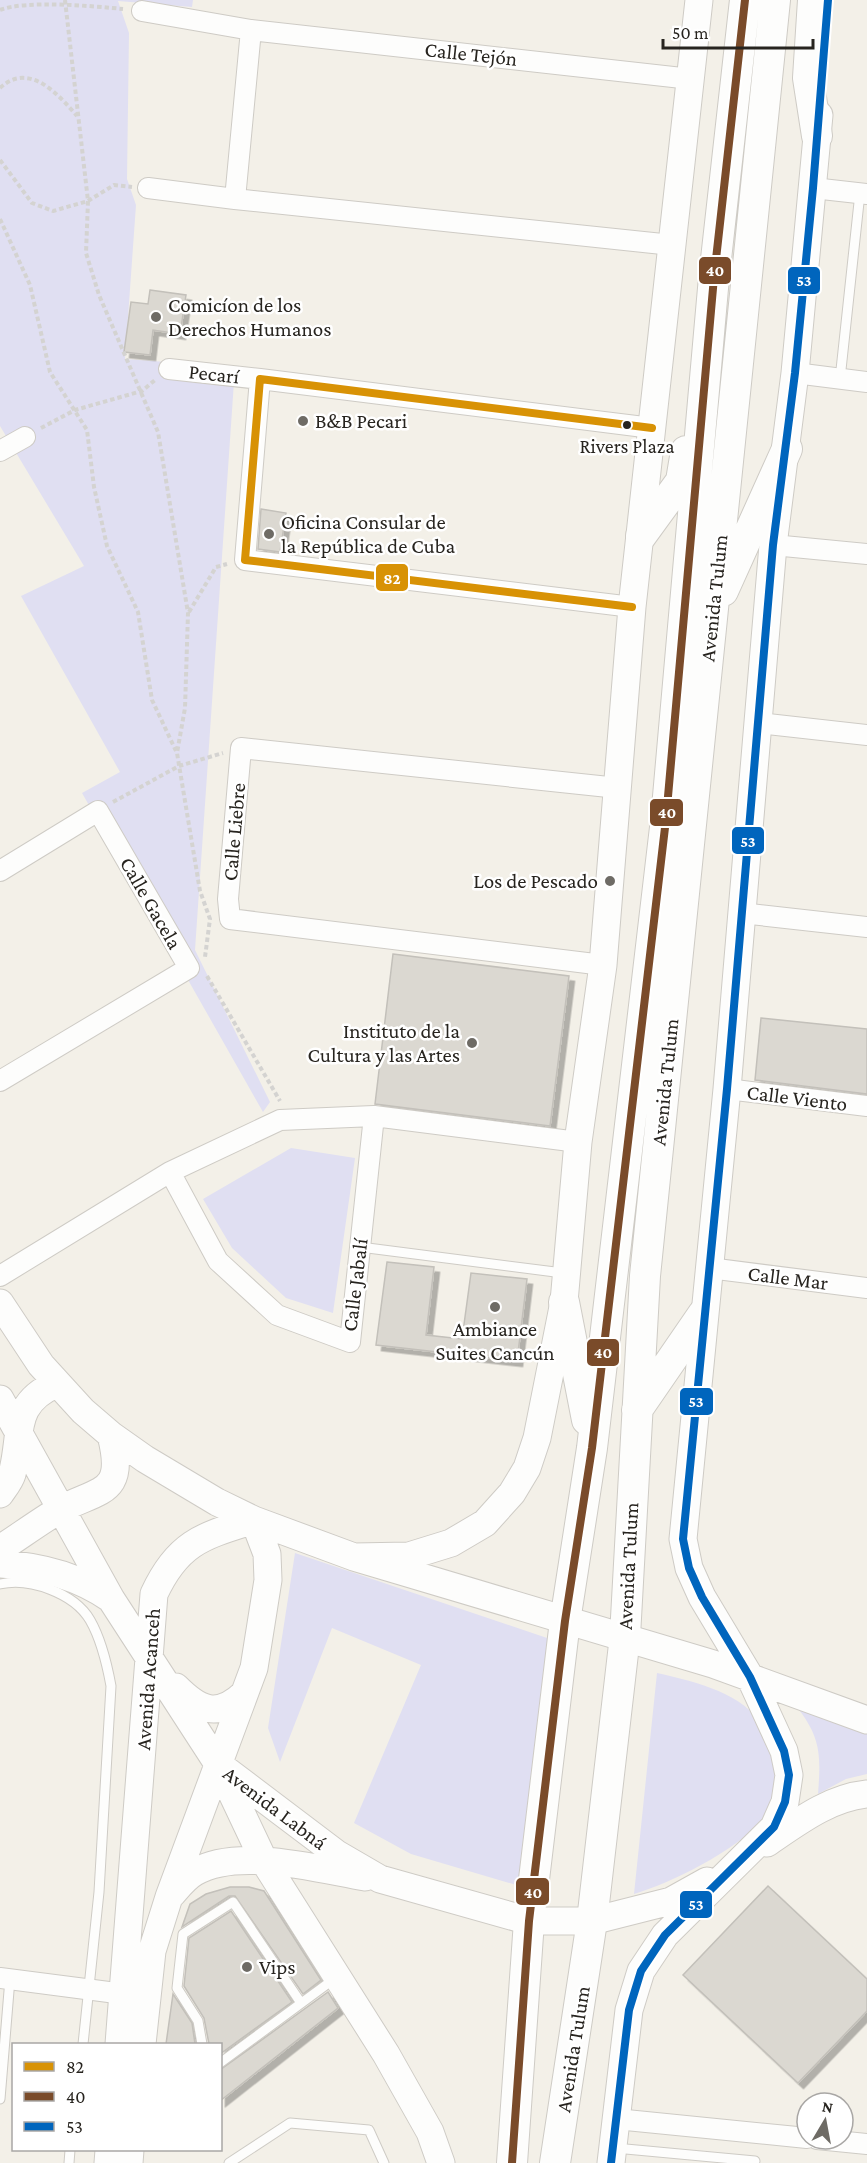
<svg xmlns="http://www.w3.org/2000/svg" width="867" height="2163" font-family="'Crimson Pro',serif">
	<defs>
		<filter id="shadow"><feDropShadow dx="5.5" dy="5.5" stdDeviation="0" flood-color="#0004"/></filter>
	</defs>
	<rect width="100%" height="100%" fill="#f3f0e8"/>
	<!-- green -->
	<path fill="#e0dff2" d="M0,0h193l-1,7 -74,-6 11,32 -2,146 9,26 -11,154 110,8 -40,583 75,152 -7,10 -181,-319 38,-21 -99,-176 63,-30 -84,-140z
		M291,1148l64,10 -22,155 -47,-15 -54,-50 -29,-49z
		M295,1553l255,86 -27,248 -112,-33 -57,-31 67,-158 -89,-37 -52,134 -12,-34z
		M657,1673c57,13 115,28 120,96 1,11 3,26 -3,36 -21,38 -99,77 -140,89z
		M796,1706l71,22v46l-21,5 -28,15c3,-39 3,-57 -22,-88z"/>
	<!-- building -->
	<path fill="#dbd8d1" stroke="#c3c0ba" stroke-width="1.5" filter="url(#shadow)" d="M150,290l36,5 -6,39 -27,-4 -3,25 -26,-3 7,-50 17,2z
		M261,509l25,4 -6,39 -22,-3z
		M393,954l176,22 -19,150 -175,-22z
		M761,1018l106,11v65l-112,-14z
		M387,1262l47,5 -8,68 36,4 9,-66 56,6 -10,82 -141,-16z
		M768,1886l99,93v32l-69,72 -115,-108z
		M230,1887h19l15,4 57,89 -18,14 -68,-98h-6l-47,31 8,-23 16,-10z
		M231,1911l61,91 -72,52v-10h-11l-5,-26 -20,-32 5,-48z
		M328,1992l10,16 -118,93v-31z
		M173,1994l19,29 3,21h-29z"/>
	<g fill="none" stroke-linecap="round" stroke-linejoin="round">
		<!-- lane casing -->
		<g stroke="#cecbc5" stroke-width="11">
			<path id="lane" d="M840,379l20,-186
				M360,1247l203,26
				M0,1584c29,-7 74,9 90,36 11,19 17,44 21,66l-12,206 -16,152
				M202,2044l-4,-23 -21,-33 6,-54 50,-32 68,101
				M220,2063l114,-84
				M0,2099l10,-120
				M615,2148l140,13
				M69,2163l1,-13
				M229,2163l61,-40 79,7 15,33"/>
		</g>
		<!-- street casing -->
		<g stroke="#cecbc5" stroke-width="22">
			<path id="street" d="M142,11l109,19
				M148,188l87,11
				M813,188l54,6
				M672,245l-437,-46 16,-169 440,49
				M169,369l91,10
				M795,373l72,9
				M0,451l25,-14
				M773,545l94,9
				M632,607l-387,-47 15,-181 392,49
				M759,723l108,12
				M0,871l98,-60 91,157 -189,113
				M741,913l126,14
				M603,965l-373,-46 -2,-20 13,-151 377,40
				M727,1089l140,17
				M170,1172l48,89 59,54 73,27 24,-226
				M709,1268l158,20
				M0,1276l170,-104 110,-52 94,-4 204,26
				M0,1978l124,16
				M616,2119l191,19
				M817,2139l50,5"/>
		</g>
		<!-- secondary casing -->
		<g stroke="#cecbc5" stroke-width="29">
			<path id="secondary" d="M0,1303l41,62 42,46 28,24 34,24 72,43 37,18 100,37 359,107 154,56
				M0,1399l111,200 107,165 119,90 43,25 149,42h63l79,-20 36,-20
				M0,1494c4,-6 10,-13 12,-20 11,-39 -2,-70 44,-90
				M0,1549c20,-13 39,-27 59,-39 42,-22 67,-15 52,-75
				M354,1557l55,-1 42,-13 34,-20 27,-30 15,-25 10,-30 27,-136 14,-160 25,-177 29,-358 67,-607
				M0,1564c40,2 78,12 111,35
				M176,1687c23,23 41,32 68,7
				M220,1768l44,93 122,193 44,78 11,31
				M767,1843c31,-21 62,-45 100,-49
				M172,1894c7,-8 14,-17 23,-22 43,-25 123,-3 170,5
				M119,2044l35,-450c24,-52 49,-58 100,-74
				M142,2044l10,-93 17,-54 85,-229 14,-88 -1,-26 -13,-34
				M108,2163l1,-13
				M129,2163l1,-13
				M611,2163l18,-153 12,-39 24,-36 109,-108 11,-25 4,-27 -5,-24 -34,-74 -48,-80 -13,-29 -6,-29 44,-450 46,-544 22,-172 24,-258"/>
		</g>
		<!-- primary casing -->
		<g stroke="#cecbc5" stroke-width="32">
			<path id="primary" d="M813,0l-5,78 9,58
				M641,536l40,-55 5,-30
				M723,591l64,-142
				M564,1302l23,118
				M637,1410l66,-96
				M512,2163l17,-242 36,-300 27,-173 74,-629 48,-542 31,-277
				M555,2163l37,-242 33,-285 20,-360 130,-1276"/>
		</g>
		<!-- path -->
		<path stroke="#d4d3d1" stroke-width="4" stroke-dasharray="4.5 3" stroke-linecap="butt" d="M65,0l23,201 -2,52 13,42 59,137 30,181 -3,95 -8,45 23,138 10,28 -5,38
			M0,10c25,-10 93,-4 123,-1
			M0,88c29,-27 58,6 77,28
			M0,160l32,43 21,8 35,-10 26,-16 18,2
			M0,219l30,66 20,87 37,58 7,57 13,59 31,66 14,88 24,51
			M41,428l34,-18 67,-19 13,-11
			M189,612l27,-45 11,-3
			M113,802l66,-36 44,-13
			M207,976l73,125"/>
		<!-- lane -->
		<use href="#lane" stroke="#fdfdfc" stroke-width="9"/>
		<!-- street -->
		<use href="#street" stroke="#fdfdfc" stroke-width="20"/>
		<!-- secondary -->
		<use href="#secondary" stroke="#fdfdfc" stroke-width="27"/>
		<!-- primary -->
		<use href="#primary" stroke="#fdfdfc" stroke-width="30"/>
		<!-- bus-1 casing -->
		<g stroke="#fff" stroke-width="12">
			<path id="bus-1" d="M632,607l-387,-47 15,-181 392,49"/>
		</g>
		<!-- bus-2 casing -->
		<g stroke="#fff" stroke-width="12">
			<path id="bus-2" d="M512,2163l17,-242 36,-300 27,-173 74,-629 48,-542 31,-277"/>
		</g>
		<!-- bus-3 casing -->
		<g stroke="#fff" stroke-width="12">
			<path id="bus-3" d="M611,2163l18,-153 12,-39 24,-36 109,-108 11,-25 4,-27 -5,-24 -34,-74 -48,-80 -13,-29 -6,-29 44,-450 46,-544 22,-172 18,-185 15,-188"/>
		</g>
		<!-- bus-1 -->
		<use href="#bus-1" stroke="#d89205" stroke-width="8"/>
		<!-- bus-2 -->
		<use href="#bus-2" stroke="#7a4b2a" stroke-width="8"/>
		<!-- bus-3 -->
		<use href="#bus-3" stroke="#0065bd" stroke-width="8"/>
	</g>
	<!-- markers -->
	<g fill="#6e6b65" stroke="#fff" stroke-width="2">
		<circle cx="156" cy="317" r="6"/>
		<circle cx="303" cy="421" r="6"/>
		<circle cx="269" cy="534" r="6"/>
		<circle cx="610" cy="881" r="6"/>
		<circle cx="472" cy="1043" r="6"/>
		<circle cx="495" cy="1307" r="6"/>
		<circle cx="247" cy="1967" r="6"/>
	</g>
	<circle fill="#27241f" stroke="#fff" stroke-width="2" cx="627" cy="425" r="5"/>
	<g text-anchor="middle" dominant-baseline="central" stroke-width="5" stroke-linejoin="round" paint-order="stroke">
		<!-- bus labels -->
		<g font-size="20" fill="#27241f" stroke="#fff">
			<text x="627" y="446">Rivers Plaza</text>
		</g>
		<!-- street labels -->
		<g font-size="21" fill="#27241f" stroke="#fff">
			<text transform="translate(471 54) rotate(6)">Calle Tejón</text>
			<text transform="translate(214 374) rotate(6)">Pecarí</text>
			<text transform="translate(714 598) rotate(-84)">Avenida Tulum</text>
			<text transform="translate(234 832) rotate(-85)">Calle Liebre</text>
			<text transform="translate(151 903) rotate(60)">Calle Gacela</text>
			<text transform="translate(665 1082) rotate(-84)">Avenida Tulum</text>
			<text transform="translate(797 1098) rotate(7)">Calle Viento</text>
			<text transform="translate(788 1278) rotate(7)">Calle Mar</text>
			<text transform="translate(355 1285) rotate(-83)">Calle Jabalí</text>
			<text transform="translate(628 1566) rotate(-87)">Avenida Tulum</text>
			<text transform="translate(148 1679) rotate(-86)">Avenida Acanceh</text>
			<text transform="translate(275 1808) rotate(37)">Avenida Labná</text>
			<text transform="translate(573 2049) rotate(-81)">Avenida Tulum</text>
		</g>
		<!-- poi labels -->
		<g font-size="21" fill="#27241f" stroke="#fff" text-anchor="start">
			<text x="168" y="305">Comicíon de los<tspan x="168" dy="24">Derechos Humanos</tspan></text>
			<text x="315" y="421">B&amp;B Pecari</text>
			<text x="281" y="522">Oficina Consular de<tspan x="281" dy="24">la República de Cuba</tspan></text>
			<text x="598" y="881" text-anchor="end">Los de Pescado</text>
			<text x="460" y="1031" text-anchor="end">Instituto de la<tspan x="460" dy="24">Cultura y las Artes</tspan></text>
			<text x="495" y="1329" text-anchor="middle">Ambiance<tspan x="495" dy="24">Suites Cancún</tspan></text>
			<text x="259" y="1967">Vips</text>
		</g>
	</g>
	<g stroke="#fff" stroke-width="2">
		<rect x="698" y="256" width="34" height="29" rx="6" fill="#7a4b2a"/>
		<rect x="787" y="266" width="34" height="29" rx="6" fill="#0065bd"/>
		<rect x="375" y="563" width="34" height="29" rx="6" fill="#d89205"/>
		<rect x="649" y="798" width="35" height="29" rx="6" fill="#7a4b2a"/>
		<rect x="731" y="826" width="34" height="29" rx="6" fill="#0065bd"/>
		<rect x="586" y="1338" width="34" height="29" rx="6" fill="#7a4b2a"/>
		<rect x="679" y="1387" width="35" height="29" rx="6" fill="#0065bd"/>
		<rect x="515" y="1877" width="35" height="29" rx="6" fill="#7a4b2a"/>
		<rect x="679" y="1890" width="34" height="29" rx="6" fill="#0065bd"/>
	</g>
	<g font-size="16" text-anchor="middle" font-weight="bold" fill="#fff">
		<text x="715" y="276">40</text>
		<text x="804" y="286">53</text>
		<text x="392" y="584">82</text>
		<text x="667" y="818">40</text>
		<text x="748" y="847">53</text>
		<text x="603" y="1358">40</text>
		<text x="696" y="1407">53</text>
		<text x="533" y="1898">40</text>
		<text x="696" y="1910">53</text>
	</g>
	<!-- legend -->
	<rect x="12" y="2043" width="210" height="108" fill="#ffffff" stroke="#a9a7a5" stroke-width="1.5"/>
	<rect x="24" y="2062" width="30" height="9" fill="#d89205" stroke="#a9a7a5" stroke-width="1.5"/>
	<text x="66" y="2073" font-size="18" fill="#27241f">82</text>
	<rect x="24" y="2092" width="30" height="9" fill="#7a4b2a" stroke="#a9a7a5" stroke-width="1.5"/>
	<text x="66" y="2103" font-size="18" fill="#27241f">40</text>
	<rect x="24" y="2122" width="30" height="9" fill="#0065bd" stroke="#a9a7a5" stroke-width="1.5"/>
	<text x="66" y="2133" font-size="18" fill="#27241f">53</text>
	<!-- north arrow -->
	<g transform="translate(825 2121) rotate(10)"><circle r="28" fill="#ffffff" stroke="#a9a7a5" stroke-width="1.5"/>
	<path d="M0-4.5L10 22L0 15L-10 22Z" fill="#6e6b65"/>
	<text y="-9" font-size="16" font-weight="bold" text-anchor="middle" fill="#27241f">N</text>
	</g>
	<!-- scale -->
	<path d="M663 39v9h150v-9" fill="none" stroke="#27241f" stroke-width="3"/>
	<text x="672" y="39" font-size="18" fill="#27241f" stroke="#ffffff" stroke-width="4.5" paint-order="stroke">50 m</text>
</svg>
